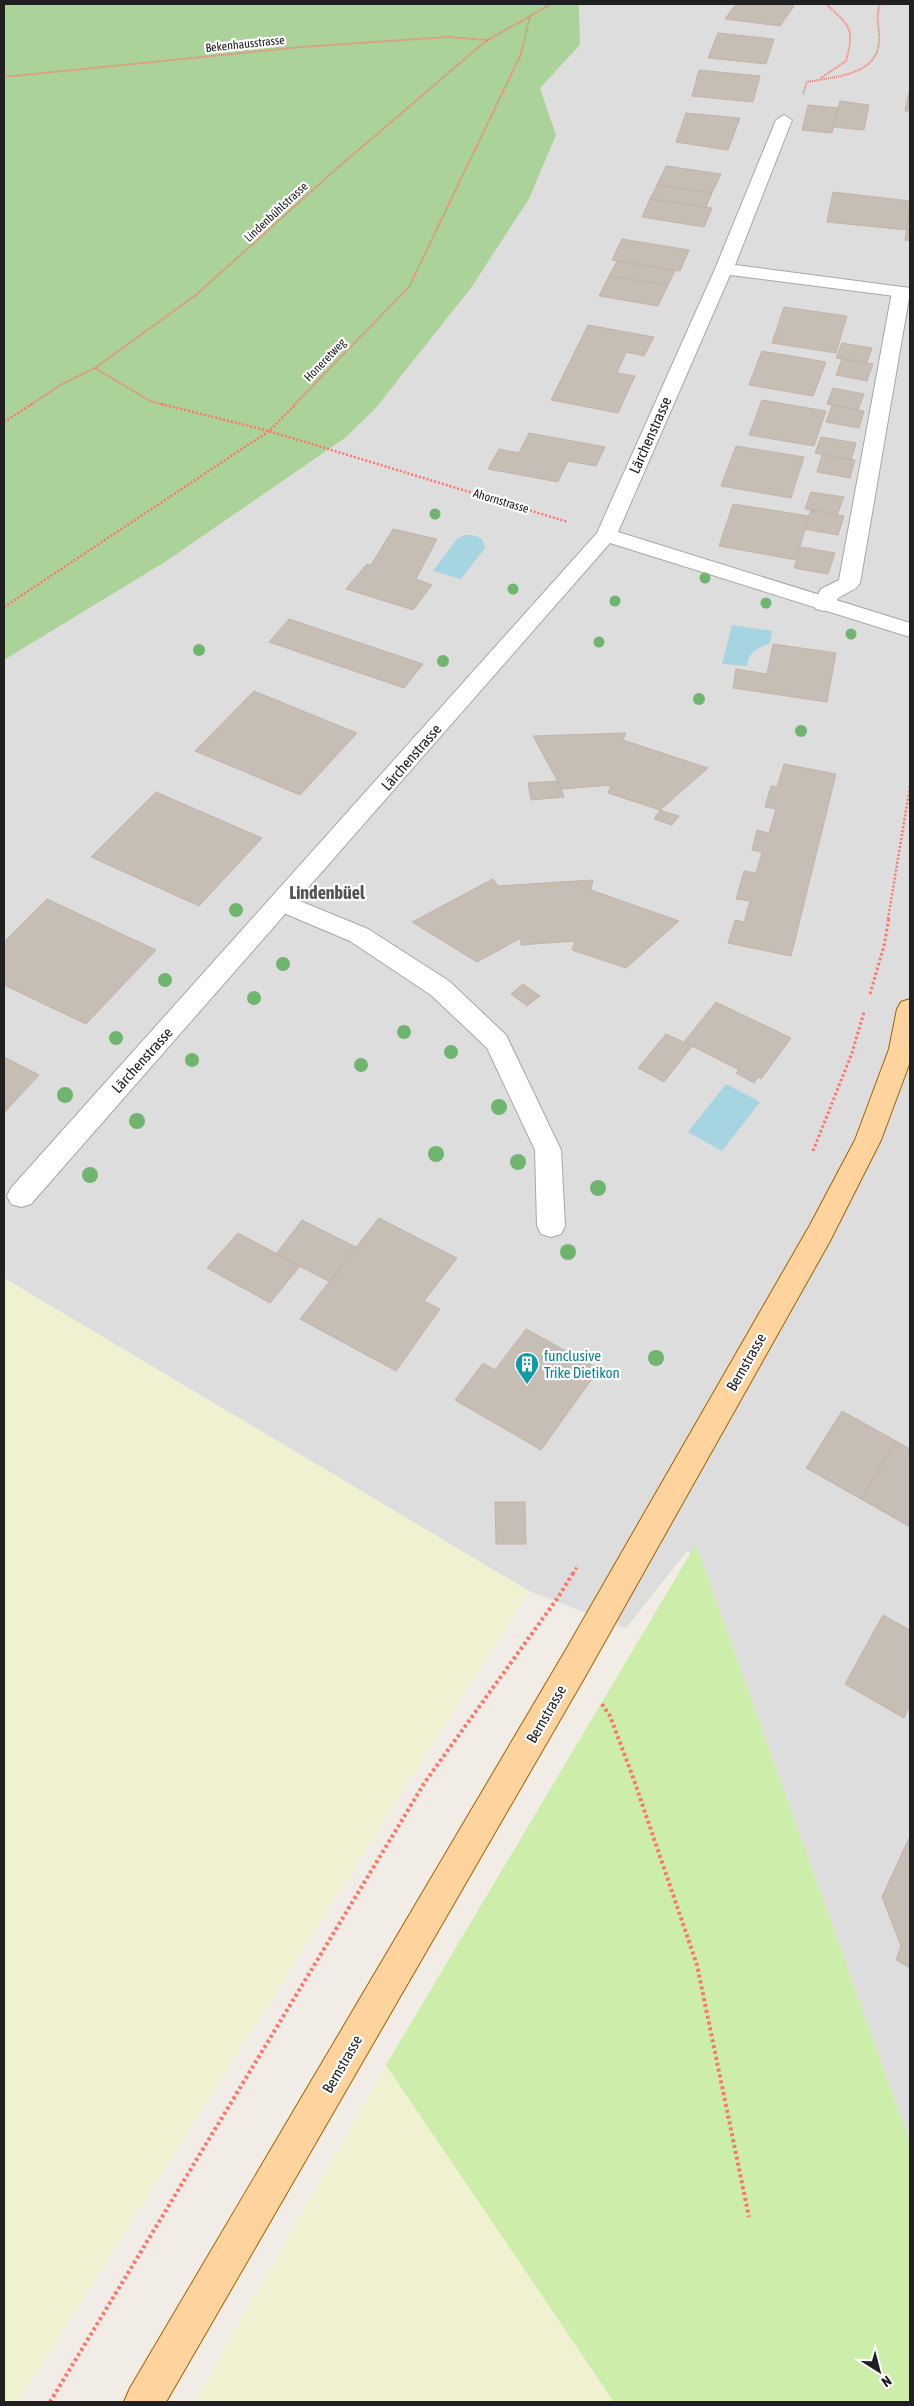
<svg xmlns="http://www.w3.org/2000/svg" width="914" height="2406" font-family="'Asap Condensed',sans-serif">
	<rect width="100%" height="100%" fill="#f1ede6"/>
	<!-- residential -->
	<path fill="#dedddd" d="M579,4h331v2144l-222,-598 -62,78 -97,-37 -525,-313v-618l161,-98 180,-124 30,-29 96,-121 58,-89 27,-64 -16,-47 40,-43z"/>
	<!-- farmland -->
	<path fill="#eff1d1" d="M4,1278l525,313 -511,811h-14z
		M386,2065l228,337h-420z"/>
	<!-- grass -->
	<path fill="#cdeeaa" d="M696,1544l214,598v260h-296l-228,-337z"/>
	<!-- forest -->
	<path fill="#abd399" d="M4,4h575l1,41 -40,43 16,47 -27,64 -58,89 -96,121 -30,29 -180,124 -161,98z"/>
	<!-- water -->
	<path fill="#a5d5e1" d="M465,535c10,0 19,1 20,13l-24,31 -28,-8 24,-32z
		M732,625l40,6 -2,12c-13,6 -21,8 -23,23l-25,-2z
		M726,1084l34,18 -38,49 -34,-19z"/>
	<!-- building -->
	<path fill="#c6bdb5" stroke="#c4b3a8" d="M736,4h48l10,2 -14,20 -55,-7z
		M718,33l56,6 -8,25 -58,-6z
		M699,70l61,6 -7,26 -61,-6z
		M910,87v24h-5z
		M840,101l29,4 -5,25 -31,-3z
		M808,105l30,3 -6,25 -30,-3z
		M686,113l54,5 -12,32 -52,-8z
		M666,166l55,8 -9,19 -55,-8z
		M657,185l55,8 -6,14 -56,-8z
		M833,192l77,9 -3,29 -80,-8z
		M650,199l56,8 6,1 -8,19 -62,-10z
		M910,211v30l-5,-1z
		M622,239l67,11 -9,21 -68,-11z
		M617,261l58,10 -7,14 -59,-9z
		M609,276l59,9 -10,21 -59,-10z
		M784,307l63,9 -11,37 -64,-10z
		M588,325l66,12 -10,19 -18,-4 -9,21 18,3 -17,37 -67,-13z
		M842,343l30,5 -5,15 -31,-5z
		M762,351l64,11 -13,34 -64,-11z
		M842,359l31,5 -6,17 -31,-6z
		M833,388l31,6 -6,16 -31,-6z
		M762,400l64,11 -12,35 -65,-11z
		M832,405l32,6 -5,17 -33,-6z
		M529,433l76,14 -9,19 -28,-5 -10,21 -70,-13 11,-20 20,4z
		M821,437l35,6 -5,17 -36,-7z
		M736,446l68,11 -13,41 -70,-12z
		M822,455l33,5 -5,18 -33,-6z
		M811,492l33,5 -7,18 -32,-6z
		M733,504l76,12 -13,44 -77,-14z
		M811,510l33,6 -6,19 -34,-6z
		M393,529l44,10 -21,40 16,6 -19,25 -67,-21 21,-25 4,1z
		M801,547l34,6 -7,21 -34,-6z
		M289,619l134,45 -19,24 -135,-46z
		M773,644l63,9 -9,49 -94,-14 3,-19 31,5z
		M254,691l103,42 -57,62 -105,-44z
		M626,733l-3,7 85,28 -48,42 -52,-17 3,-8 -49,4 -29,-53z
		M784,764l52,10 -45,182 -63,-13 7,-23 9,2 6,-21 -14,-2 8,-28 12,2 6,-21 -10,-2 5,-20 12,3 7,-24 -11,-2 6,-21 6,1z
		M558,781l6,16 -33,3 -3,-17z
		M156,792l106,46 -63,68 -108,-49z
		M660,810l19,6 -7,9 -18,-6z
		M493,879l5,7 95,-6 -2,10 88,31 -53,47 -54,-18 3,-9 -54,4v-7l-44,24 -65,-40z
		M47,899l109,51 -70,74 -82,-39v-43z
		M523,984l17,12 -13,10 -16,-12z
		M716,1002l75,36 -30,41 -3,-2 -4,6 -18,-10 3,-3 -55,-28z
		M666,1034l26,12 -28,36 -26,-14z
		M4,1057l35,18 -35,38z
		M379,1218l78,40 -33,43 16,8 -44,62 -96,-52z
		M302,1220l54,27 -26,35 -54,-28z
		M238,1233l62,33 -30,37 -63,-35z
		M526,1329l73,40 -58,81 -86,-50 28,-37 12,7z
		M842,1411l54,30 -35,58 -55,-31z
		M896,1441l14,8v78l-49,-28z
		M495,1502h30l1,42h-30z
		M883,1615l27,15v75l-6,13 -59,-34z
		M910,1836v132l-14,-8 5,-14 -19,-49z"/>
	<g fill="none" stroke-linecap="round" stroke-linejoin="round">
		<!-- lane casing -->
		<g stroke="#a7a7a7" stroke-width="2">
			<path id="lane" d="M901,287l6,1 3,4 -50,291 -4,5 -18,10 -6,11 -8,2 -8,-2 -3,-5 8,-15 18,-9 53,-288 3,-4z
				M283,894l85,35 81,52 57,54 55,115 4,76 -4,8 -10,3 -10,-3 -4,-8 -2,-76 -48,-102 -56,-53 -81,-54 -76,-32 -3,-6 3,-6z"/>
		</g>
		<!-- street casing -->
		<g stroke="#a7a7a7" stroke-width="2">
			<path id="street" d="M784,115l8,5 -57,145 175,23v10l-180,-23 -112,257 292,91v14l-300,-94 -579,661 -10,3 -10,-3 -4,-8 4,-8 586,-655 118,-264 61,-149z"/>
		</g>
		<!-- primary casing -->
		<g stroke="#9d6500" stroke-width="2">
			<path id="primary" d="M910,999v63l-29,78 -51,101 -244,434 -420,727h-42l6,-14 434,-735 246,-428 45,-85 34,-91 8,-40 4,-7z"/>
		</g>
		<!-- path-far3 -->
		<path stroke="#ff756a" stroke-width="2" stroke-dasharray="1 1" stroke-linecap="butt" d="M4,77l297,-30 146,-10 41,3
			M821,78l25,-17c9,-33 4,-35 -20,-57
			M803,94l4,-12c25,-5 70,-6 72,-40 1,-14 -4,-24 1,-38
			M95,368l55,33 16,4
			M30,405l34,-22 31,-15 101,-73 139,-125 139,-119 14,-11 63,-36
			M294,405l115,-118 112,-233 9,-38"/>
		<!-- path-far2 -->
		<path stroke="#ff756a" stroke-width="2.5" stroke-dasharray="2 2" stroke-linecap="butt" d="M161,404l108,27 299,91
			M4,422l28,-18
			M4,607l265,-176 27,-27
			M888,919l22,-133"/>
		<!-- path-far1 -->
		<path stroke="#ff756a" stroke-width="3" stroke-dasharray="2.5 2.5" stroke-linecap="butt" d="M870,994l14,-48 5,-28
			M813,1151l39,-98 12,-41
			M573,1574l5,-9"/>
		<!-- path -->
		<path stroke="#ff756a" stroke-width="4" stroke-dasharray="3 3" stroke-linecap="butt" d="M602,1704l8,12 24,64 63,185 52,252
			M50,2402l375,-620 134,-186 14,-23"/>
		<!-- lane -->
		<use href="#lane" fill="#fff" fill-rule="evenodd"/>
		<!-- street -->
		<use href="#street" fill="#fff" fill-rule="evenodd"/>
		<!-- primary -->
		<use href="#primary" fill="#ffd39e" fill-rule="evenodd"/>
	</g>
	<!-- trees -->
	<g fill="#6fb56f">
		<circle cx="435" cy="514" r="5.5"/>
		<circle cx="705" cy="578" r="5.5"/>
		<circle cx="513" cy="589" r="5.5"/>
		<circle cx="615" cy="601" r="5.5"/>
		<circle cx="766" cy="603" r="5.5"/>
		<circle cx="851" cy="634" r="5.5"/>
		<circle cx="599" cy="642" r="5.5"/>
		<circle cx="199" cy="650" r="6"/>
		<circle cx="443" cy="661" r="6"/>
		<circle cx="699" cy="699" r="6"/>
		<circle cx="801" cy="731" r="6"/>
		<circle cx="236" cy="910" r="7"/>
		<circle cx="283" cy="964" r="7"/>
		<circle cx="165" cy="980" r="7"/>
		<circle cx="254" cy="998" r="7"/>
		<circle cx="404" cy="1032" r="7"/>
		<circle cx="116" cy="1038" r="7"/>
		<circle cx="451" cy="1052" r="7"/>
		<circle cx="192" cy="1060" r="7"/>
		<circle cx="361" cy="1065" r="7"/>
		<circle cx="65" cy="1095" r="8"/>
		<circle cx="499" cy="1107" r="8"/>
		<circle cx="137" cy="1121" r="8"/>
		<circle cx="436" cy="1154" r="8"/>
		<circle cx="518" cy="1162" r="8"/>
		<circle cx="90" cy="1175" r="8"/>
		<circle cx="598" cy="1188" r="8"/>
		<circle cx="568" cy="1252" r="8"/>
		<circle cx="656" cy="1358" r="8"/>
	</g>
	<!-- icons -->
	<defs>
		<g id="building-pin" transform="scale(1.25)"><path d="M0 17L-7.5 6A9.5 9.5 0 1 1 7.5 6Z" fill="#0f9aa8" stroke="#fff"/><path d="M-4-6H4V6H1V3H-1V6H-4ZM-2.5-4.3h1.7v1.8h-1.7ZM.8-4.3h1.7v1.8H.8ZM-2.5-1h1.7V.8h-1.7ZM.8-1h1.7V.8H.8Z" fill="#fff"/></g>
	</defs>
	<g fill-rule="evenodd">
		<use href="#building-pin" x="527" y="1364"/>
	</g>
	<g text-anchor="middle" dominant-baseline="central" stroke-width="4.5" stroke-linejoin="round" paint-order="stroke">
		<!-- far-street labels -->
		<g font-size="12" fill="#202020" stroke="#fff">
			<text transform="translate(245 44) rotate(-6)">Bekenhausstrasse</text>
			<text transform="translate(276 212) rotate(-43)">Lindenbühlstrasse</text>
			<text transform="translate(325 360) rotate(-46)">Honeretweg</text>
			<text transform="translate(501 501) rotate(17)">Ahornstrasse</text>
		</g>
		<!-- street labels -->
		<g font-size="15" fill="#202020" stroke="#fff">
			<text transform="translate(650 435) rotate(-66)">Lärchenstrasse</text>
			<text transform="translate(411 757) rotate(-49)">Lärchenstrasse</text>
			<text transform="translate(142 1060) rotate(-48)">Lärchenstrasse</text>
			<text transform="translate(746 1362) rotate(-60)">Bernstrasse</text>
			<text transform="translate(546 1714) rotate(-60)">Bernstrasse</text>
			<text transform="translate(342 2064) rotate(-60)">Bernstrasse</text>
		</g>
		<!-- culture labels -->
		<g font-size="15" fill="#0d838f" stroke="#fff" text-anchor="start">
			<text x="544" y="1355">funclusive<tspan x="544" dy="17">Trike Dietikon</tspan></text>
		</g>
		<!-- quarter labels -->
		<g font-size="18" font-weight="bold" fill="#535353" stroke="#fff">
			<text x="327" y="892">Lindenbüel</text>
		</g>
	</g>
	<!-- border -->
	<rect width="914" height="2406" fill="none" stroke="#202020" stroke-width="10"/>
	<!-- north arrow -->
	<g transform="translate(879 2371) rotate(144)" stroke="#ffffff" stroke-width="4" paint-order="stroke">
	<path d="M0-4L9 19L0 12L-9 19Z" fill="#202020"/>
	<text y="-8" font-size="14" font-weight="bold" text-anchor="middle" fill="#202020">N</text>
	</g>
</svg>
